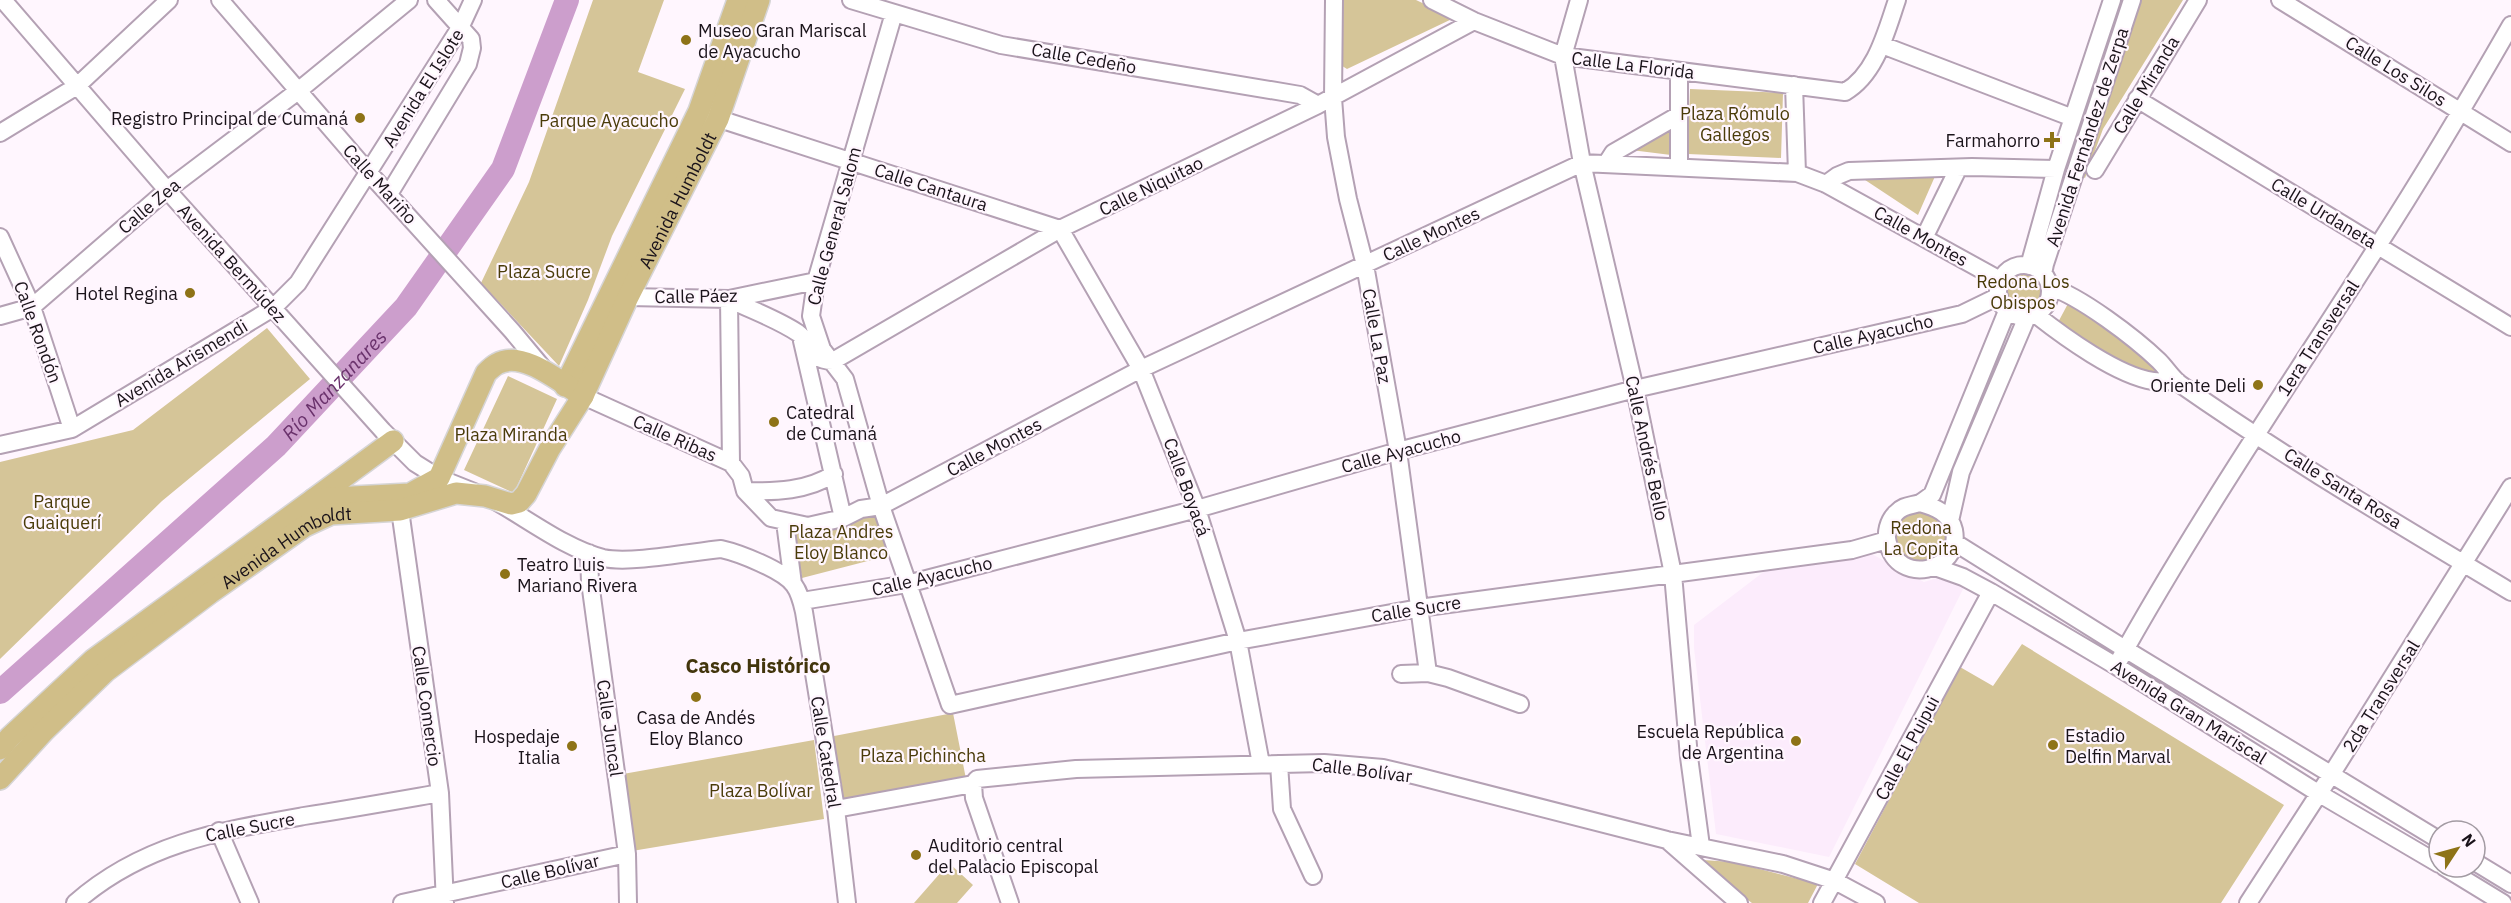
<svg xmlns="http://www.w3.org/2000/svg" width="2511" height="903" font-family="'IBM Plex Sans',sans-serif">
	<rect width="100%" height="100%" fill="#fff6fe"/>
	<!-- built -->
	<path fill="#fcecfc" d="M1868,552l56,30 20,-6 20,11 -135,270 -113,-23 -22,-186v-23l76,-58z"/>
	<!-- green -->
	<path fill="#d5c598" d="M593,0h71l-26,72 47,17 -73,147 -24,64 -29,66 -78,-83 48,-101z
		M1341,0h75l38,18 -107,51 -8,-5z
		M2138,0h45l-80,129 -18,49 -10,-5z
		M1690,89l93,4 -2,65 -93,-4z
		M1671,127v28l-48,-6z
		M1856,174h80l-18,41z
		M2004 291a20 20 0 1 1 40 0a20 20 0 1 1-40 0Z
		M2071,298l49,35 36,35 -5,9 -96,-49z
		M267,328l43,51 -148,122 -162,158v-197l133,-32z
		M508,376l49,23 -43,94 -50,-23z
		M875,505l12,51 -85,22 -9,-52z
		M1895 537a26 26 0 1 1 52 0a26 26 0 1 1-52 0Z
		M2022,644l262,161 -63,98h-302l-64,-39 105,-197 33,19z
		M953,713l14,71 -125,19 -13,-66z
		M814,740l10,79 -192,32 -9,-77z
		M1703,860l29,2 86,22 -10,19h-56l-52,-38z
		M949,863l24,22 -16,18h-43z"/>
	<g fill="none" stroke-linecap="round" stroke-linejoin="round">
		<!-- river -->
		<path stroke="#cc9ecc" stroke-width="24" id="s1" d="M0,692l276,-246 130,-139 97,-138 64,-169"/>
		<!-- minor casing -->
		<g stroke="#b4a1b4" stroke-width="20">
			<path id="minor" d="M3,0l164,190 216,241 32,32 24,15 35,14
				M220,0l150,174 142,157 30,36
				M851,0l150,45 299,50 18,10
				M1334,0l-1,98 3,39 12,62 17,66 33,186 30,222
				M1432,0l42,21 89,35 282,36c31,-18 41,-60 52,-92
				M1579,0l-16,56 19,107 53,226 38,185 16,183 12,89
				M2280,0l231,143
				M894,13l-78,268 -5,35 11,33 23,30 36,127 69,199 288,-64 181,-33 433,-58 35,-10
				M1882,45l191,73
				M1794,85l3,88
				M2137,99l374,228
				M707,115l353,114 81,140 56,140 41,132 23,123
				M0,133l77,-47 92,-86
				M1606,164l7,-11 66,-38
				M1679,166v-94
				M2095,170l103,-170
				M1826,184l11,-8 12,-5 123,-4 84,2
				M389,194l79,-130 4,-16 -1,-9 -35,-39
				M0,237l32,70 40,122
				M1924,238l34,-69
				M1998 291a26 26 0 1 1 52 0a26 26 0 1 1-52 0Z
				M2029,266l27,-97 56,-169
				M2043,274l2,-10 87,-264
				M2050,287c30,9 85,51 109,74 7,7 13,17 21,23 107,75 220,141 331,208
				M618,294l10,3 101,2 87,-18
				M2035,314c29,23 83,62 118,67 8,1 16,0 24,0
				M0,316l32,-9 135,-117 131,-99 111,-91
				M802,341l41,177
				M583,396l148,67 10,13 4,15 26,27 37,8 35,-8 18,-9 20,-3 260,-137 441,-206 215,10 29,11 174,96
				M0,445l72,-16 201,-121 25,-25 163,-257 12,-26
				M731,463l-2,-164c22,11 48,20 69,34 14,10 11,28 35,28l227,-132 258,-124 156,-84
				M745,491c31,1 62,0 89,-17
				M497,502c32,18 70,47 106,56 27,6 88,-6 118,-9 18,4 62,21 73,36 6,8 8,18 10,27l32,197 11,94
				M1920,503c15,4 30,10 34,27 8,43 -57,56 -66,13 -3,-10 0,-22 8,-30 7,-8 15,-7 24,-10 4,-2 8,-6 12,-8l75,-184
				M400,510l40,283 5,110
				M1950,521l11,-49 66,-155
				M785,522l8,62
				M1954,542l171,107 314,191
				M589,553l1,29 31,227 6,45 1,49
				M1935,567l28,10 28,15 125,74 202,127 121,71
				M802,601l105,-17 290,-75 201,-58 237,-62 327,-75 37,-18
				M2116,666c80,-144 173,-281 261,-419 47,-73 91,-147 134,-222
				M1401,674l27,-1 20,5 72,26
				M1279,764l3,45 31,67
				M973,784l1,14 36,105
				M836,809l137,-25 4,-5 99,-10 248,-6 59,5 34,8 250,64 116,24 52,17 41,22
				M219,831l31,72
				M1667,840l72,63
				M2475,862l36,22
				M2444,867l59,36
				M75,903c67,-59 144,-72 229,-87 45,-7 90,-15 136,-23
				M402,903l225,-49
				M1822,903l169,-311
				M2248,903l83,-128 180,-288"/>
		</g>
		<!-- major casing -->
		<g stroke="#d6d5d6" stroke-width="24">
			<g id="major">
				<path d="M565,386l134,-275 39,-111"/>
				<path d="M314,499l79,-58"/>
				<path d="M0,749l10,-12 83,-77 221,-161 96,-5 29,-16 47,-105c3,-3 7,-7 11,-9 26,-15 65,20 86,32"/>
				<path id="s2" d="M0,779l44,-48 62,-60 104,-78 95,-67 26,-12 69,-4 56,-17 29,3 26,8 8,-2 7,-8 24,-46 33,-52 45,-99 90,-178 41,-119"/>
			</g>
		</g>
		<!-- minor -->
		<use href="#minor" stroke="#fff" stroke-width="16"/>
		<!-- major -->
		<use href="#major" stroke="#d0be88" stroke-width="21"/>
	</g>
	<!-- markers -->
	<g fill="#8e7317" stroke="#fff6fe" stroke-width="2">
		<circle cx="686" cy="40" r="6"/>
		<circle cx="360" cy="118" r="6"/>
		<path d="M2049 131h6v6h6v6h-6v6h-6v-6h-6v-6h6z"/>
		<circle cx="190" cy="293" r="6"/>
		<circle cx="2258" cy="385" r="6"/>
		<circle cx="774" cy="422" r="6"/>
		<circle cx="505" cy="574" r="6"/>
		<circle cx="696" cy="697" r="6"/>
		<circle cx="1796" cy="741" r="6"/>
		<circle cx="2053" cy="745" r="6"/>
		<circle cx="572" cy="746" r="6"/>
		<circle cx="916" cy="855" r="6"/>
	</g>
	<g text-anchor="middle" dominant-baseline="central" stroke-width="4.5" stroke-linejoin="round" paint-order="stroke">
		<!-- poi labels -->
		<g font-size="18" fill="#1a131a" stroke="#fff6fe" text-anchor="end">
			<text x="698" y="30" text-anchor="start">Museo Gran Mariscal<tspan x="698" dy="21">de Ayacucho</tspan></text>
			<text x="348" y="118">Registro Principal de Cumaná</text>
			<text x="2040" y="140">Farmahorro</text>
			<text x="178" y="293">Hotel Regina</text>
			<text x="2246" y="385">Oriente Deli</text>
			<text x="786" y="412" text-anchor="start">Catedral<tspan x="786" dy="21">de Cumaná</tspan></text>
			<text x="517" y="564" text-anchor="start">Teatro Luis<tspan x="517" dy="21">Mariano Rivera</tspan></text>
			<text x="696" y="717" text-anchor="middle">Casa de Andés<tspan x="696" dy="21">Eloy Blanco</tspan></text>
			<text x="1784" y="731">Escuela República<tspan x="1784" dy="21">de Argentina</tspan></text>
			<text x="2065" y="735" text-anchor="start">Estadio<tspan x="2065" dy="21">Delfin Marval</tspan></text>
			<text x="560" y="736">Hospedaje<tspan x="560" dy="21">Italia</tspan></text>
			<text x="928" y="845" text-anchor="start">Auditorio central<tspan x="928" dy="21">del Palacio Episcopal</tspan></text>
		</g>
		<!-- street labels -->
		<g font-size="18" fill="#1a131a" stroke="#fff6fe">
			<text transform="translate(1084 58) rotate(10)">Calle Cedeño</text>
			<text transform="translate(1633 65) rotate(7)">Calle La Florida</text>
			<text transform="translate(2396 71) rotate(32)">Calle Los Silos</text>
			<text transform="translate(2146 85) rotate(-59)">Calle Miranda</text>
			<text transform="translate(423 88) rotate(-58)">Avenida El Islote</text>
			<text transform="translate(2087 137) rotate(-72)">Avenida Fernández de Zerpa</text>
			<text transform="translate(380 184) rotate(48)">Calle Mariño</text>
			<text transform="translate(1151 186) rotate(-26)">Calle Niquitao</text>
			<text transform="translate(931 187) rotate(18)">Calle Cantaura</text>
			<text stroke="none"><textPath href="#s2" startOffset="960">Avenida Humboldt</textPath></text>
			<text transform="translate(149 206) rotate(-40)">Calle Zea</text>
			<text transform="translate(2324 213) rotate(31)">Calle Urdaneta</text>
			<text transform="translate(834 226) rotate(-75)">Calle General Salom</text>
			<text transform="translate(1431 234) rotate(-25)">Calle Montes</text>
			<text transform="translate(1921 236) rotate(29)">Calle Montes</text>
			<text transform="translate(232 263) rotate(48)">Avenida Bermúdez</text>
			<text transform="translate(696 296) rotate(-1)">Calle Páez</text>
			<text transform="translate(38 332) rotate(70)">Calle Rondón</text>
			<text transform="translate(1873 334) rotate(-13)">Calle Ayacucho</text>
			<text transform="translate(1377 336) rotate(80)">Calle La Paz</text>
			<text transform="translate(2318 338) rotate(-57)">1era Transversal</text>
			<text transform="translate(181 363) rotate(-31)">Avenida Arismendi</text>
			<text transform="translate(675 438) rotate(24)">Calle Ribas</text>
			<text transform="translate(994 447) rotate(-28)">Calle Montes</text>
			<text transform="translate(1647 448) rotate(78)">Calle Andrés Bello</text>
			<text transform="translate(1401 451) rotate(-15)">Calle Ayacucho</text>
			<text transform="translate(1187 487) rotate(70)">Calle Boyacá</text>
			<text transform="translate(2343 488) rotate(32)">Calle Santa Rosa</text>
			<text stroke="none"><textPath href="#s2" startOffset="372">Avenida Humboldt</textPath></text>
			<text transform="translate(932 576) rotate(-13)">Calle Ayacucho</text>
			<text transform="translate(1416 609) rotate(-9)">Calle Sucre</text>
			<text transform="translate(2381 696) rotate(-58)">2da Transversal</text>
			<text transform="translate(427 706) rotate(82)">Calle Comercio</text>
			<text transform="translate(2189 712) rotate(32)">Avenida Gran Mariscal</text>
			<text transform="translate(610 728) rotate(82)">Calle Juncal</text>
			<text transform="translate(1907 748) rotate(-62)">Calle El Puipui</text>
			<text transform="translate(826 752) rotate(81)">Calle Catedral</text>
			<text transform="translate(1362 770) rotate(7)">Calle Bolívar</text>
			<text transform="translate(250 827) rotate(-11)">Calle Sucre</text>
			<text transform="translate(550 871) rotate(-13)">Calle Bolívar</text>
		</g>
		<!-- park labels -->
		<g font-size="18" fill="#4a3b09" stroke="#fff6fe">
			<text x="1735" y="113">Plaza Rómulo<tspan x="1735" dy="21">Gallegos</tspan></text>
			<text x="609" y="120">Parque Ayacucho</text>
			<text x="544" y="271">Plaza Sucre</text>
			<text x="2023" y="281">Redona Los<tspan x="2023" dy="21">Obispos</tspan></text>
			<text x="511" y="434">Plaza Miranda</text>
			<text x="62" y="501">Parque<tspan x="62" dy="21">Guaiquerí</tspan></text>
			<text x="1921" y="527">Redona<tspan x="1921" dy="21">La Copita</tspan></text>
			<text x="841" y="531">Plaza Andres<tspan x="841" dy="21">Eloy Blanco</tspan></text>
			<text x="923" y="755">Plaza Pichincha</text>
			<text x="761" y="790">Plaza Bolívar</text>
		</g>
		<!-- water labels -->
		<g font-size="20" font-style="italic" fill="#6a326c" stroke="#fff6fe">
			<text stroke="none"><textPath href="#s1" startOffset="454">Río Manzanares</textPath></text>
		</g>
		<!-- neighbourhood labels -->
		<g font-size="20" font-weight="bold" fill="#42350c" stroke="#fff6fe">
			<text x="758" y="665">Casco Histórico</text>
		</g>
	</g>
	<!-- north arrow -->
	<g transform="translate(2457 849) rotate(54)"><circle r="28" fill="#fff6fe" stroke="#a39ba3" stroke-width="1.5"/>
	<path d="M0-4.5L10 22L0 15L-10 22Z" fill="#8e7317"/>
	<text y="-9" font-size="16" font-weight="bold" text-anchor="middle" fill="#1a131a">N</text>
	</g>
</svg>
